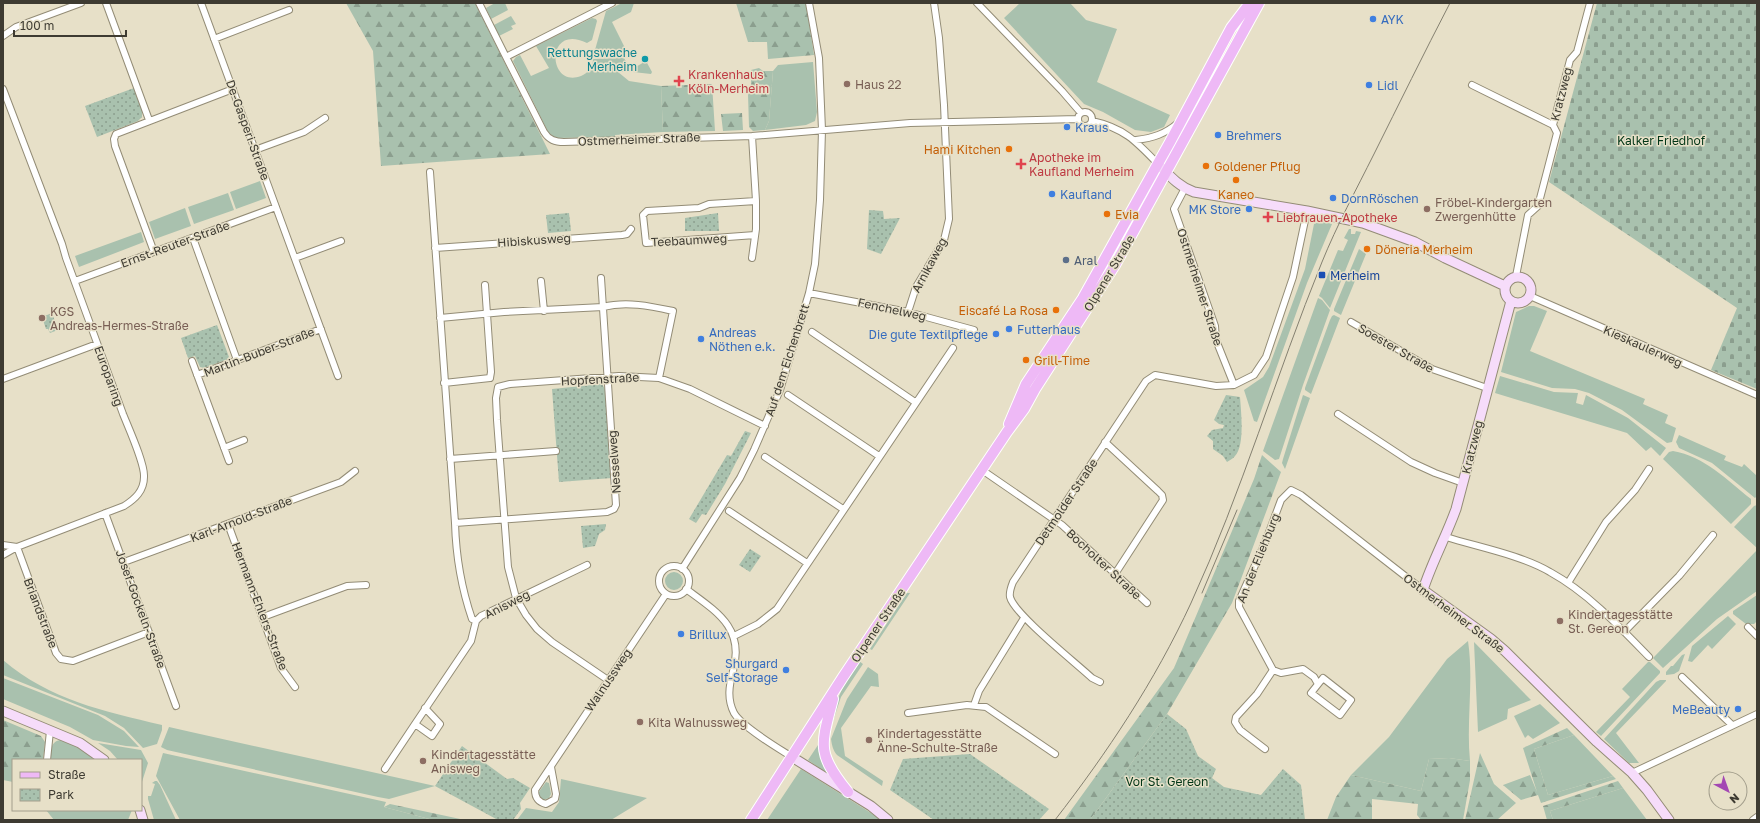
<svg xmlns="http://www.w3.org/2000/svg" width="1760" height="823" font-family="'Golos Text',sans-serif">
	<defs>
		<pattern id="forest-firs" width="22" height="20" patternUnits="userSpaceOnUse"><rect width="22" height="20" fill="#a9c1ae"/><path d="M5 1l3.5 6h-7zM16 11l3.5 6h-7z" fill="#8b9e8e"/></pattern>
		<pattern id="cemetery-stones" width="16" height="16" patternUnits="userSpaceOnUse"><rect width="16" height="16" fill="#a9c1ae"/><path d="M2 7V4a2 2 0 0 1 4 0v3zM10 15v-3a2 2 0 0 1 4 0v3z" fill="#8b9e8e"/></pattern>
		<pattern id="park-dots" width="8" height="8" patternUnits="userSpaceOnUse"><rect width="8" height="8" fill="#a9c1ae"/><path d="M2 2h.1M6 6h.1" fill="none" stroke="#8b9e8e" stroke-width="1.8" stroke-linecap="round"/></pattern>
	</defs>
	<rect width="100%" height="100%" fill="#e7e0c8"/>
	<!-- grass -->
	<path fill="#a9c1ae" d="M495,3h10l3,7 -17,9 -5,-11z
		M622,3h12l-3,9 -19,10 14,28 -4,2 1,3 -5,2h-25l13,-46z
		M1020,3h50l16,17 31,9 -20,53 73,33 -6,12 -13,5 -16,-2 -32,-18 -19,-8 -80,-86z
		M511,16l5,8 -5,2 2,3 -14,7 -5,-11z
		M592,18l4,1 1,2 -5,19 -5,3c-42,-21 -40,46 -6,33 7,-3 12,-9 12,-17l31,-1 4,7 4,-1 2,4 12,-7 6,11 -1,2 -18,-2h-15l11,9 32,5 2,46 -48,3v2l-58,1 -3,-1 -6,-5 -35,-71 3,-4 4,-2 11,21 18,-8 -13,-22z
		M813,62l4,50 -2,9 -9,4 -41,5 4,-9 4,-50 5,-6z
		M260,181l6,17 -30,11 -6,-17z
		M228,193l6,17 -40,14 -6,-17z
		M185,208l6,18 -36,13 -6,-17z
		M1320,221l12,3 -25,59 -50,139 -3,-1 -10,-31 19,-13 6,-10 36,-98 9,-45z
		M1349,229h2v5h4l1,-3 5,1 -31,76 -8,-10 -3,-2 19,-46 5,1 5,-11 -4,-2z
		M141,232l3,10 -65,25 -4,-11z
		M1359,249l7,5 -25,61 -7,-4v-2z
		M1318,298l4,2 8,10 -27,75 -24,74 -4,1 -12,-9z
		M1529,306h5l13,5 -17,40 115,48 -2,5 25,11 -3,8 11,5 -4,14 -5,1 -45,-33 -33,-17 -14,-4 -23,-1 -51,-16 15,-60z
		M1334,315l6,3 -29,76 -6,-4v-2l25,-68 2,-4z
		M1500,376l54,16 24,1 -2,10 7,2 3,-10 42,23 38,30 -6,8 -9,-9 -5,4 -19,-18 -132,-40z
		M1303,395l7,3 -25,71 -3,-6 1,-4z
		M1679,435l47,21 -2,4 18,7 2,-3 13,12v20l-2,2 -43,-35 -33,-15 -3,-6z
		M1673,451c31,5 54,29 78,48v5l-20,20 -68,-65 6,-7z
		M1757,505v43l-23,-21 20,-21z
		M1757,550v41l-40,28 -54,49 -10,-10 1,-1z
		M665 581a9 9 0 1 1 18 0a9 9 0 1 1-18 0Z
		M907,593h3l-38,57 -2,-1z
		M1757,595v26l-3,3h-8l-13,-10v-3z
		M1728,616l8,8 -24,25 -4,-4 -16,17 -4,-1 4,-15z
		M1468,641c6,40 -2,80 2,120l-21,-3 -20,1 -8,32 -70,-16 38,-38 58,-78z
		M1474,642l57,58 -23,9 -1,10 -29,13z
		M1685,654l-6,17 -5,3 -8,1v-3l5,-6h2l9,-11z
		M3,660c47,40 100,51 159,65v5l-5,14 -14,4 -19,-20 -19,-12 -102,-41z
		M859,661l4,3 -22,33 -12,36 4,-23 10,-23z
		M1648,662h2l10,9v2l-59,63 -5,-4 34,-35 -8,-8z
		M868,667l10,7 1,13 -8,-1 -30,42 4,28 38,25 -1,5 -45,-31c-4,-5 -5,-9 -6,-16l16,-40z
		M3,678l95,37 26,16 15,16 -13,-1 -33,-6 -23,-13 -67,-28z
		M1660,680h6v1l-50,52 23,30h-10l-25,-24 52,-57z
		M1540,704l20,19 -27,16 -5,-4 -3,3 -11,-22z
		M169,727l22,5 244,54 -46,13 -11,-2 -211,-47 -6,-3z
		M1574,735l39,41 -65,19 -14,-46z
		M60,740l15,6 22,14h-47c1,-9 0,-18 10,-20z
		M98,743l43,7 7,13 -7,22v-25h-23l-8,-9z
		M821,744l6,26 -2,2 -17,-12 10,-15z
		M163,753l223,49 -2,5 49,13h-253l-24,-44z
		M801,769l70,44 10,7h-114z
		M561,779l86,19 -36,22h-94l9,-12 26,4 7,-10z
		M155,781h2l3,4 16,35h-22l-6,-21v-3h3l4,-12 -3,-1z
		M546,782l3,1 2,11 -2,4 -6,2 -3,-3 -2,-4z
		M1623,788l24,32h-94l-3,-9z
		M46,810h86l-4,10h-74z"/>
	<!-- forest -->
	<path fill="url(#forest-firs)" d="M346,3h129l75,151 -169,12 -8,-115z
		M736,3h70l8,52 -46,4 -1,-17h-19z
		M759,68l4,3h10l-4,50 -4,9 -12,1 -4,-4 -1,-33 3,-6v-18z
		M712,84l3,47 -52,1 -2,-46z
		M742,113l1,17 -20,1 -2,-17z
		M1262,455l19,17 -49,131 -65,111 -77,106h-26l110,-152 80,-189z
		M3,720l38,16 4,6 -2,18h-30v22l-10,-2z
		M1567,728l7,7 -40,14 14,46 65,-19 3,3 -75,24 -3,-8 -17,5 -18,-15 27,-10 7,17 -14,-44z
		M1480,753l14,31 22,19 -19,17h-32z
		M1449,758l21,3v19l-7,40h-42l-4,-5 1,-11 -46,-5v21h-45l9,-23 15,-22 70,16 8,-32z
		M1618,781l5,7 -73,23 3,9h-6l-4,-14z
		M390,804l75,16h-32l-49,-13z"/>
	<!-- cemetery -->
	<path fill="url(#cemetery-stones)" d="M1597,3h160v386l-46,-19 26,-62 -188,-126z"/>
	<!-- park -->
	<path fill="url(#park-dots)" d="M134,88l8,23v6l-4,4 -41,16 -12,-31z
		M869,210l14,1 1,8 16,-1 -19,36 -14,-5z
		M569,213l2,18 -23,2 -2,-18z
		M718,213l1,18h-34v-13z
		M52,313l6,17 -8,3 -2,-4h-2l-4,-12z
		M217,325l12,32 -3,3 -22,8 -4,-1 -5,-11 -7,2 -7,-20z
		M602,384l4,7 6,87 -53,4 -7,-93z
		M1226,395l14,2c1,14 5,49 -5,59 -1,2 -5,4 -8,6l-4,-6 -10,-7v-8l-6,-5 5,-6 11,-2 1,-3 -5,-1 -5,-4z
		M745,431l6,2 -26,51 -19,31 -4,-1 -6,9 -7,-4 38,-64 4,1z
		M606,524l-1,6 -6,4 -4,12 -12,2 -2,-22z
		M750,549l11,7 -11,16 -11,-7z
		M1167,714l19,15 12,27 18,13 -4,9 12,9 37,8 22,-26 18,16 4,35h-215z
		M462,746l45,33 6,-1 17,10 -10,15 1,6 -8,11h-15l-63,-34z
		M970,754l79,55 -10,11h-105l-44,-30 13,-31z"/>
	<g fill="none" stroke-linecap="round" stroke-linejoin="round">
		<!-- street casing -->
		<g stroke="#938c76" stroke-width="8">
			<path id="street" d="M106,3l43,117
				M201,3l137,373
				M479,3l27,54
				M612,3l-106,54 38,75c5,8 11,10 20,10l188,-6 158,-13 168,-4
				M977,3l85,88 19,22
				M3,36l13,-9 65,-24
				M214,39l75,-29
				M1472,85l81,40
				M3,89l59,155 4,14c19,52 38,104 57,156 6,15 22,50 21,63 0,14 -9,22 -20,29l-107,41 -14,8
				M1078 119a7 7 0 1 1 14 0a7 7 0 1 1-14 0Z
				M1092,121c32,7 44,20 66,43
				M752,136l4,65 -47,3 -10,4 -52,3 -4,4 3,28 109,-8
				M1136,140c17,-2 29,-6 42,-17
				M255,150l49,-18 21,-14
				M430,172l25,351
				M1185,188l-11,21 41,117 1,14 18,45
				M193,238l44,122
				M435,248l187,-13 5,-1 4,-5
				M154,252l-39,-106 -1,-7 2,-5 117,-45
				M295,258l46,-17
				M752,258l4,-29v-28
				M1516,276l12,-61 10,-9 19,-73 -4,-8 17,-65 7,-8 13,-49
				M75,281l201,-74
				M541,281l3,30
				M485,285l6,87 -1,6
				M809,293l99,19 66,18
				M1530,296l227,99
				M908,312l8,-25 28,-47 5,-21 -5,-114 -5,-67 -5,-35
				M440,318l64,-6 99,-5c23,-6 47,-1 70,4l-14,67
				M1351,322l81,47 55,19
				M812,332l103,70
				M192,361l37,100
				M197,375l124,-46
				M3,379l94,-35
				M444,383l46,-5
				M788,395l91,61
				M1338,414l73,48 24,11 28,10
				M1105,442l53,49 4,4 1,5 -48,74
				M224,448l20,-8
				M765,457l78,52
				M450,459l106,-8
				M982,470l80,55 85,78
				M729,511l78,52
				M105,513l71,193
				M228,524l53,144 14,19
				M1446,537c32,10 75,18 104,35 38,21 69,54 99,85
				M3,545l14,2
				M17,547l39,106 5,6 12,2 76,-29
				M124,562l217,-80 14,-11
				M659 581a15 15 0 1 1 30 0a15 15 0 1 1-30 0Z
				M682,569l58,-91 14,-28 26,-60 29,-97 6,-29 5,-64 2,-70 -3,-72 -10,-55
				M1568,583l38,-61 29,-32 14,-21
				M686,589c31,23 59,39 47,82 -4,15 -6,28 1,42 8,14 44,35 58,44
				M263,617l84,-31 19,-1
				M476,621l-4,-2c-11,-32 -16,-62 -17,-96l152,-11 7,-3 2,-4 -15,-227
				M1748,627l9,9
				M1624,632l55,-56 34,-41
				M734,636l24,-12 19,-15 176,-261
				M1682,677l50,48
				M1323,678l28,22 -11,15 -29,-22z
				M608,680l-56,-38 -15,-13 -11,-14 -10,-17 -8,-31 -11,-147 -1,-22 2,-11 12,-3 109,-8 40,2 31,11 75,37
				M1100,682l-8,-4c-16,-15 -78,-64 -82,-81 -1,-5 1,-10 3,-15l133,-201 9,-6 61,11 18,-1 20,-10 12,-18 27,-80 14,-66
				M1318,684l-4,-7 -11,-8 -22,4 -8,-3 -34,-63v-6l26,-58 16,-43 10,-10 10,5 122,95
				M974,705l5,-14 45,-73
				M425,708l15,16 -8,12 -17,-12 56,-83 5,-20 5,-5 106,-51
				M908,713l59,-8 19,2 69,47
				M1265,749l-25,-19 -5,-8 1,-5 21,-23 16,-24
				M47,760l3,-29
				M551,767l5,27 -1,5 -9,5c-8,-2 -11,-6 -11,-14l131,-196
				M385,769l30,-45
				M1632,773l125,-59
				M1753,820l4,-3"/>
		</g>
		<!-- secondary casing -->
		<g stroke="#938c76" stroke-width="11">
			<path id="secondary" d="M1158,164c11,11 20,22 36,28l113,19 56,12 52,19 30,16 60,28
				M1505 290a13 13 0 1 1 26 0a13 13 0 1 1-26 0Z
				M1511,301l-55,208c-10,28 -24,53 -33,81l68,49 14,12 92,91 35,31 15,17 22,30
				M3,711l77,32 24,17
				M792,757l79,49 17,14
				M140,810l3,10"/>
		</g>
		<!-- primary casing -->
		<g stroke="#fff" stroke-width="12">
			<path id="primary" d="M1009,424l17,-40 57,-86 87,-156 61,-114 19,-25
				M833,699c-12,46 -17,54 15,93
				M751,820l92,-143 164,-245 17,-23 11,-20 80,-124 144,-262"/>
		</g>
		<!-- street -->
		<use href="#street" stroke="#fff" stroke-width="6"/>
		<!-- secondary -->
		<use href="#secondary" stroke="#f6dcfa" stroke-width="9"/>
		<!-- primary -->
		<use href="#primary" stroke="#eeb9f6" stroke-width="10"/>
		<!-- tram -->
		<path stroke="#848070" stroke-width="1" d="M1202,593l35,-83
			M1055,820c52,-67 100,-139 136,-217 51,-111 85,-228 131,-341 15,-37 34,-72 52,-108 25,-50 50,-101 76,-151"/>
	</g>
	<!-- markers -->
	<g fill="#3f7fe0" stroke="#e7e0c8" stroke-width="1.5">
		<circle cx="1373" cy="19" r="4"/>
		<circle cx="1369" cy="85" r="4"/>
		<circle cx="1067" cy="127" r="4"/>
		<circle cx="1218" cy="135" r="4"/>
		<circle cx="1052" cy="194" r="4"/>
		<circle cx="1333" cy="198" r="4"/>
		<circle cx="1249" cy="209" r="4"/>
		<circle cx="1009" cy="329" r="4"/>
		<circle cx="996" cy="334" r="4"/>
		<circle cx="701" cy="339" r="4"/>
		<circle cx="681" cy="634" r="4"/>
		<circle cx="786" cy="670" r="4"/>
		<circle cx="1738" cy="709" r="4"/>
	</g>
	<circle fill="#0f9aa8" stroke="#e7e0c8" stroke-width="1.5" cx="645" cy="59" r="4"/>
	<g fill="#e0444e" stroke="#e7e0c8" stroke-width="1.5">
		<path d="M677 75h4v4h4v4h-4v4h-4v-4h-4v-4h4z"/>
		<path d="M1019 158h4v4h4v4h-4v4h-4v-4h-4v-4h4z"/>
		<path d="M1266 211h4v4h4v4h-4v4h-4v-4h-4v-4h4z"/>
	</g>
	<g fill="#8d6e63" stroke="#e7e0c8" stroke-width="1.5">
		<circle cx="847" cy="84" r="4"/>
		<circle cx="1427" cy="209" r="4"/>
		<circle cx="42" cy="318" r="4"/>
		<circle cx="1560" cy="621" r="4"/>
		<circle cx="640" cy="722" r="4"/>
		<circle cx="869" cy="740" r="4"/>
		<circle cx="423" cy="761" r="4"/>
	</g>
	<g fill="#e8710a" stroke="#e7e0c8" stroke-width="1.5">
		<circle cx="1009" cy="149" r="4"/>
		<circle cx="1206" cy="166" r="4"/>
		<circle cx="1236" cy="180" r="4"/>
		<circle cx="1107" cy="214" r="4"/>
		<circle cx="1367" cy="249" r="4"/>
		<circle cx="1056" cy="310" r="4"/>
		<circle cx="1026" cy="360" r="4"/>
	</g>
	<circle fill="#5c6f8a" stroke="#e7e0c8" stroke-width="1.5" cx="1066" cy="260" r="4"/>
	<rect fill="#1a4fb4" stroke="#e7e0c8" stroke-width="1.5" x="1318" y="271" width="8" height="8" rx="2"/>
	<g text-anchor="middle" dominant-baseline="central" stroke-width="3" stroke-linejoin="round" paint-order="stroke">
		<!-- shop labels -->
		<g font-size="12" fill="#366cbe" stroke="#e7e0c8" text-anchor="start">
			<text x="1381" y="19">AYK</text>
			<text x="1377" y="85">Lidl</text>
			<text x="1075" y="127">Kraus</text>
			<text x="1226" y="135">Brehmers</text>
			<text x="1060" y="194">Kaufland</text>
			<text x="1341" y="198">DornRöschen</text>
			<text x="1241" y="209" text-anchor="end">MK Store</text>
			<text x="1017" y="329">Futterhaus</text>
			<text x="709" y="332">Andreas<tspan x="709" dy="14">Nöthen e.k.</tspan></text>
			<text x="988" y="334" text-anchor="end">Die gute Textilpflege</text>
			<text x="689" y="634">Brillux</text>
			<text x="778" y="663" text-anchor="end">Shurgard<tspan x="778" dy="14">Self-Storage</tspan></text>
			<text x="1730" y="709" text-anchor="end">MeBeauty</text>
		</g>
		<!-- culture labels -->
		<g font-size="12" fill="#0d838f" stroke="#e7e0c8" text-anchor="end">
			<text x="637" y="52">Rettungswache<tspan x="637" dy="14">Merheim</tspan></text>
		</g>
		<!-- health labels -->
		<g font-size="12" fill="#be3a42" stroke="#e7e0c8" text-anchor="start">
			<text x="688" y="74">Krankenhaus<tspan x="688" dy="14">Köln-Merheim</tspan></text>
			<text x="1029" y="157">Apotheke im<tspan x="1029" dy="14">Kaufland Merheim</tspan></text>
			<text x="1276" y="217">Liebfrauen-Apotheke</text>
		</g>
		<!-- education labels -->
		<g font-size="12" fill="#785e54" stroke="#e7e0c8" text-anchor="start">
			<text x="855" y="84">Haus 22</text>
			<text x="1435" y="202">Fröbel-Kindergarten<tspan x="1435" dy="14">Zwergenhütte</tspan></text>
			<text x="50" y="311">KGS<tspan x="50" dy="14">Andreas-Hermes-Straße</tspan></text>
			<text x="1568" y="614">Kindertagesstätte<tspan x="1568" dy="14">St. Gereon</tspan></text>
			<text x="648" y="722">Kita Walnussweg</text>
			<text x="877" y="733">Kindertagesstätte<tspan x="877" dy="14">Änne-Schulte-Straße</tspan></text>
			<text x="431" y="754">Kindertagesstätte<tspan x="431" dy="14">Anisweg</tspan></text>
		</g>
		<!-- street labels -->
		<g font-size="12" fill="#3e3b32" stroke="#e7e0c8">
			<text transform="translate(1561 94) rotate(-76)">Kratzweg</text>
			<text transform="translate(248 130) rotate(70)">De-Gasperi-Straße</text>
			<text transform="translate(639 139) rotate(-2)">Ostmerheimer Straße</text>
			<text transform="translate(534 240) rotate(-4)">Hibiskusweg</text>
			<text transform="translate(689 240) rotate(-3)">Teebaumweg</text>
			<text transform="translate(175 244) rotate(-20)">Ernst-Reuter-Straße</text>
			<text transform="translate(929 265) rotate(-62)">Arnikaweg</text>
			<text transform="translate(1109 273) rotate(-59)">Olpener Straße</text>
			<text transform="translate(1200 287) rotate(72)">Ostmerheimer Straße</text>
			<text transform="translate(892 309) rotate(12)">Fenchelweg</text>
			<text transform="translate(1643 346) rotate(24)">Kieskaulerweg</text>
			<text transform="translate(1396 348) rotate(30)">Soester Straße</text>
			<text transform="translate(259 352) rotate(-21)">Martin-Buber-Straße</text>
			<text transform="translate(787 360) rotate(-72)">Auf dem Eichenbrett</text>
			<text transform="translate(109 376) rotate(70)">Europaring</text>
			<text transform="translate(600 379) rotate(-3)">Hopfenstraße</text>
			<text transform="translate(1472 447) rotate(-76)">Kratzweg</text>
			<text transform="translate(614 462) rotate(-94)">Nesselweg</text>
			<text transform="translate(1066 502) rotate(-56)">Detmolder Straße</text>
			<text transform="translate(241 519) rotate(-21)">Karl-Arnold-Straße</text>
			<text transform="translate(1258 558) rotate(-68)">An der Fliehburg</text>
			<text transform="translate(1104 564) rotate(43)">Bocholter Straße</text>
			<text transform="translate(507 604) rotate(-27)">Anisweg</text>
			<text transform="translate(260 606) rotate(69)">Hermann-Ehlers-Straße</text>
			<text transform="translate(141 609) rotate(70)">Josef-Gockeln-Straße</text>
			<text transform="translate(41 613) rotate(69)">Briandstraße</text>
			<text transform="translate(1454 613) rotate(37)">Ostmerheimer Straße</text>
			<text transform="translate(878 625) rotate(-56)">Olpener Straße</text>
			<text transform="translate(608 680) rotate(-56)">Walnussweg</text>
		</g>
		<!-- park labels -->
		<g font-size="12" fill="#003516" stroke="#e7e0c8">
			<text x="1661" y="140">Kalker Friedhof</text>
			<text x="1167" y="781">Vor St. Gereon</text>
		</g>
		<!-- food labels -->
		<g font-size="12" fill="#c56008" stroke="#e7e0c8" text-anchor="start">
			<text x="1001" y="149" text-anchor="end">Hami Kitchen</text>
			<text x="1214" y="166">Goldener Pflug</text>
			<text x="1236" y="194" text-anchor="middle">Kaneo</text>
			<text x="1115" y="214">Evia</text>
			<text x="1375" y="249">Döneria Merheim</text>
			<text x="1048" y="310" text-anchor="end">Eiscafé La Rosa</text>
			<text x="1034" y="360">Grill-Time</text>
		</g>
		<!-- service labels -->
		<g font-size="12" fill="#4e5e75" stroke="#e7e0c8" text-anchor="start">
			<text x="1074" y="260">Aral</text>
		</g>
		<!-- transit labels -->
		<g font-size="12" fill="#164399" stroke="#e7e0c8" text-anchor="start">
			<text x="1330" y="275">Merheim</text>
		</g>
	</g>
	<!-- border -->
	<rect width="1760" height="823" fill="none" stroke="#3e3b32" stroke-width="8"/>
	<!-- legend -->
	<rect x="12" y="759" width="130" height="52" fill="#e7e0c8" stroke="#a39e8c"/>
	<rect x="20" y="772" width="20" height="6" fill="#eeb9f6" stroke="#a39e8c"/>
	<text x="48" y="779" font-size="12" fill="#3e3b32">Straße</text>
	<rect x="20" y="789" width="20" height="12" fill="url(#park-dots)" stroke="#a39e8c"/>
	<text x="48" y="799" font-size="12" fill="#3e3b32">Park</text>
	<!-- north arrow -->
	<g transform="translate(1728 791) rotate(139)"><circle r="19" fill="#e7e0c8" stroke="#a39e8c"/>
	<path d="M0-3L7 15L0 10L-7 15Z" fill="#a348b3"/>
	<text y="-6" font-size="11" font-weight="bold" text-anchor="middle" fill="#3e3b32">N</text>
	</g>
	<!-- scale -->
	<path d="M14 30v6h112v-6" fill="none" stroke="#3e3b32" stroke-width="2"/>
	<text x="20" y="30" font-size="12" fill="#3e3b32" stroke="#e7e0c8" stroke-width="3" paint-order="stroke">100 m</text>
</svg>
